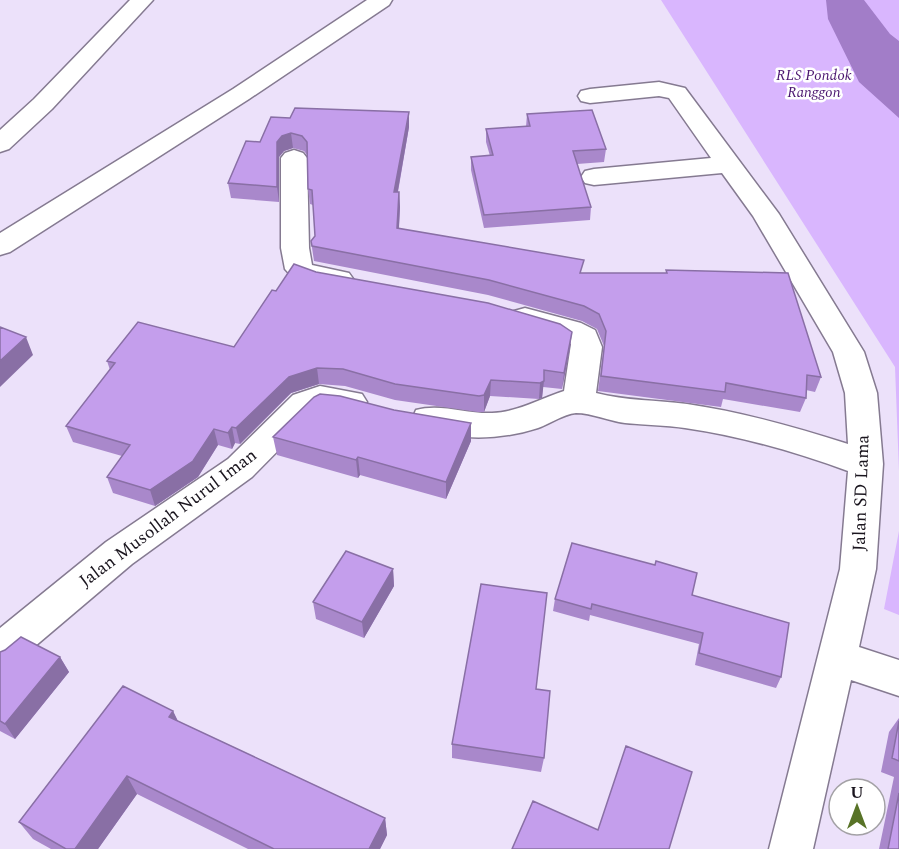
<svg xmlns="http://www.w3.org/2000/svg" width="899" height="849" font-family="Spectral,serif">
	<rect width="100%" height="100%" fill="#ece1fa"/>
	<!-- green -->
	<path fill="#d9b6fe" d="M661,0h238v471l-4,-104z
		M899,531v84l-15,-6z"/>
	<!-- water -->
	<path fill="#a27dc8" d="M826,0h38l26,34 9,7v77l-40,-36 -31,-63z"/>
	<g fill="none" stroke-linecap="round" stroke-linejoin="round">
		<!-- minor casing -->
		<g stroke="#857a91" stroke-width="3">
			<path id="minor" d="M130,0h23l-101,109 -43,40 -9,3v-22l34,-31z
				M367,0h25l-3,5 -140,94 -239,153 -10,3v-22l233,-144z
				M659,82l26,6 94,126 85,138 13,41 6,71 -7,105 -17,78 40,13v36l-48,-16 -38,169h-44l71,-280 8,-98c-52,-19 -107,-35 -163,-43 -20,-3 -40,-3 -60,-5 -16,-2 -33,-10 -49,-10 -13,1 -26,11 -38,15 -40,13 -81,12 -122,0l-4,-9 4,-9c24,-7 51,4 76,3 26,-1 47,-14 72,-22l7,-47 -11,-6 -46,-13 -4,-7 4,-7 11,-3 56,15 14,7 7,17 -6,46c30,8 61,7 91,11 55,8 108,23 161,40l-3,-51 -12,-41 -80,-136 -31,-43 -128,12 -9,-2 -4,-6 4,-6 9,-2 117,-11 -42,-60 -10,-2 -69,7 -9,-2 -3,-5 3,-5 9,-2z
				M294,150l9,3 4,5 2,90 3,17 37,8 5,7 -5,7 -10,3 -43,-9 -11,-12 -4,-21v-90l4,-5z
				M320,386l42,8 5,8 -5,8c-15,5 -32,-3 -47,3l-63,64 -120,87 -118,100 -14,6v-42l106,-86 122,-83 65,-64z"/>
		</g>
		<!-- minor -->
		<use href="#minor" fill="#fff" fill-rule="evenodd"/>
	</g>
	<!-- wall -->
	<path fill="#a988cb" d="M409,112v15l-11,65h1l1,15 -1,21 183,45h84v-3l155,107 -6,15 -9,-2v8l-6,14 -77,-13 -2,8 -123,-16 6,-45 -7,-17 -15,-8 -94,-26 -174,-34 -3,-20 4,-5 -2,-31 -3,-1 -2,-15 -1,-34 -3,-4 -11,-3 -9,3 -5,6v45l-48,-4 -3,-15 32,-41 30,-24z
		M527,114l79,35 -2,13 -27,2 14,43 -1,13 -106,8 -13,-58v-13l19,-1 -4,-14v-13l40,-2z
		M316,272l254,76 -8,41 -19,-2 -1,11 -3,1 -49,-3 -6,16h-6l-83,-12 -50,-14 -26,-2 -28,9 -51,51 -5,-1 -3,6 -14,-4 -20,32 -43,29 -42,-13 -6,-16 15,-21 -49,-14 -7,-16 44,-56 -3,-9 127,-14 42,-56z
		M273,437l198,4 -25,58 -86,-24 -2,3 -81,-23z
		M393,569l1,17 -30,52 -48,-19 -3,-17z
		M692,595l89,82 -5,11 -81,-23 4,-21 -109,-29 -1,6 -36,-10 2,-12z
		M0,652l60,5 9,15 -54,67 -15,-8z
		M536,689l8,69 -3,14 -89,-14v-14z
		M173,711l5,10 207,97 2,17 -7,14h-132l-111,-55 -39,55h-47l-18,-10 -14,-17z
		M899,718v131h-20l15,-72 -13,-5 8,-40z"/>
	<!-- shaded-wall -->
	<path fill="#896fa5" d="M409,112v15l-14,80 -1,-15z
		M291,133l2,15 -9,3 -5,6v45l-2,-15v-45l5,-6z
		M399,192l1,15 -2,36 -1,-15z
		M572,332l-2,16 -8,41 2,-16z
		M26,337l7,18 -33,32v-26z
		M317,368l2,16 -28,9 -51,51 -4,-16 53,-51z
		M491,380l-1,16 -6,16v-17z
		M544,381l-2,17 -3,1 1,-16z
		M471,423v18l-25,58v-17z
		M232,427l3,16 -3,6 -4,-16z
		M214,429l4,16 -20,32 -43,29 -5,-16z
		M358,457l2,18 -2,3 -2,-18z
		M393,569l1,17 -30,52 -2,-16z
		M60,657l9,15 -54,67 -10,-15z
		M173,711l9,19 -13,-13z
		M127,776l10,18 -39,55h-23z
		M385,818l2,17 -7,14h-11z"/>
	<!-- building -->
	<path fill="#c49eec" stroke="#896fa5" stroke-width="1.5" d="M295,108l114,4 -15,80h5l-2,36 187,32 -4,13h87l-1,-3 122,3 33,104 -14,-2 -1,23 -80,-15 -1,9 -124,-16 5,-45 -7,-17 -15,-8 -95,-26 -177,-34 -1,-5 4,-5 -3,-46 -4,-1 -1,-47 -5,-6 -11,-3 -9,3 -5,6v45l-49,-4 18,-42 14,1 11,-25 19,1z
		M592,110l14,39 -33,2 18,56 -107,8 -13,-58 22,-2 -7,-26 44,-3 -3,-12z
		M294,264l22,8 172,31 72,21 12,8 -8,41 -20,-3v11l-4,2 -49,-3 -7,15 -5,1 -84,-12 -52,-15 -26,-1 -28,9 -53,51 -4,-1 -4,6 -14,-4 -21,32 -43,29 -43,-13 23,-32 -64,-19 49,-63 -8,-2 31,-39 96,25 38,-57 4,1z
		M0,327l26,10 -26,24z
		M320,394l20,2 54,14 77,13 -25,59 -88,-25 -2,3 -83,-23 41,-40z
		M572,543l83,22 1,-4 41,12 -5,22 97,28 -8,54 -82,-24 4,-20 -111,-29 -1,5 -36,-10z
		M346,551l47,18 -31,53 -49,-20z
		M481,584l66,9 -11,96 14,2 -6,67 -92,-14z
		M21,637l39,20 -55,67 -5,-3v-69l5,-2z
		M123,686l50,25 -4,6 216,101 -16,31h-95l-147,-73 -52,73h-9l-47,-27z
		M899,721v40l-7,-3z
		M626,746l66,26 -23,77h-157l21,-48 65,29z
		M899,793v56h-11z"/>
	<g text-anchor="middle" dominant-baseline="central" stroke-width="5" stroke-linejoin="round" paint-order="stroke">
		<!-- far-park labels -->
		<g font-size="15" font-style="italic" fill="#4a156f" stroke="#fff">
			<text x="814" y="75">RLS Pondok<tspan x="814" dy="17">Ranggon</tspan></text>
		</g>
		<!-- street labels -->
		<g font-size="18" fill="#1a151e" stroke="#fff">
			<text transform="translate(861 493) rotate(-88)">Jalan SD Lama</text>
			<text transform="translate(168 518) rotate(-37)">Jalan Musollah Nurul Iman</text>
		</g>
	</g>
	<!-- north arrow -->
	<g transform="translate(857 807)"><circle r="28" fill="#ffffff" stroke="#a3a1a5" stroke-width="1.5"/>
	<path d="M0-4.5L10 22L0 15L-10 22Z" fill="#587327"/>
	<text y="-9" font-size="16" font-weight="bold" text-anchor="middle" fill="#1a151e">U</text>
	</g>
</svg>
